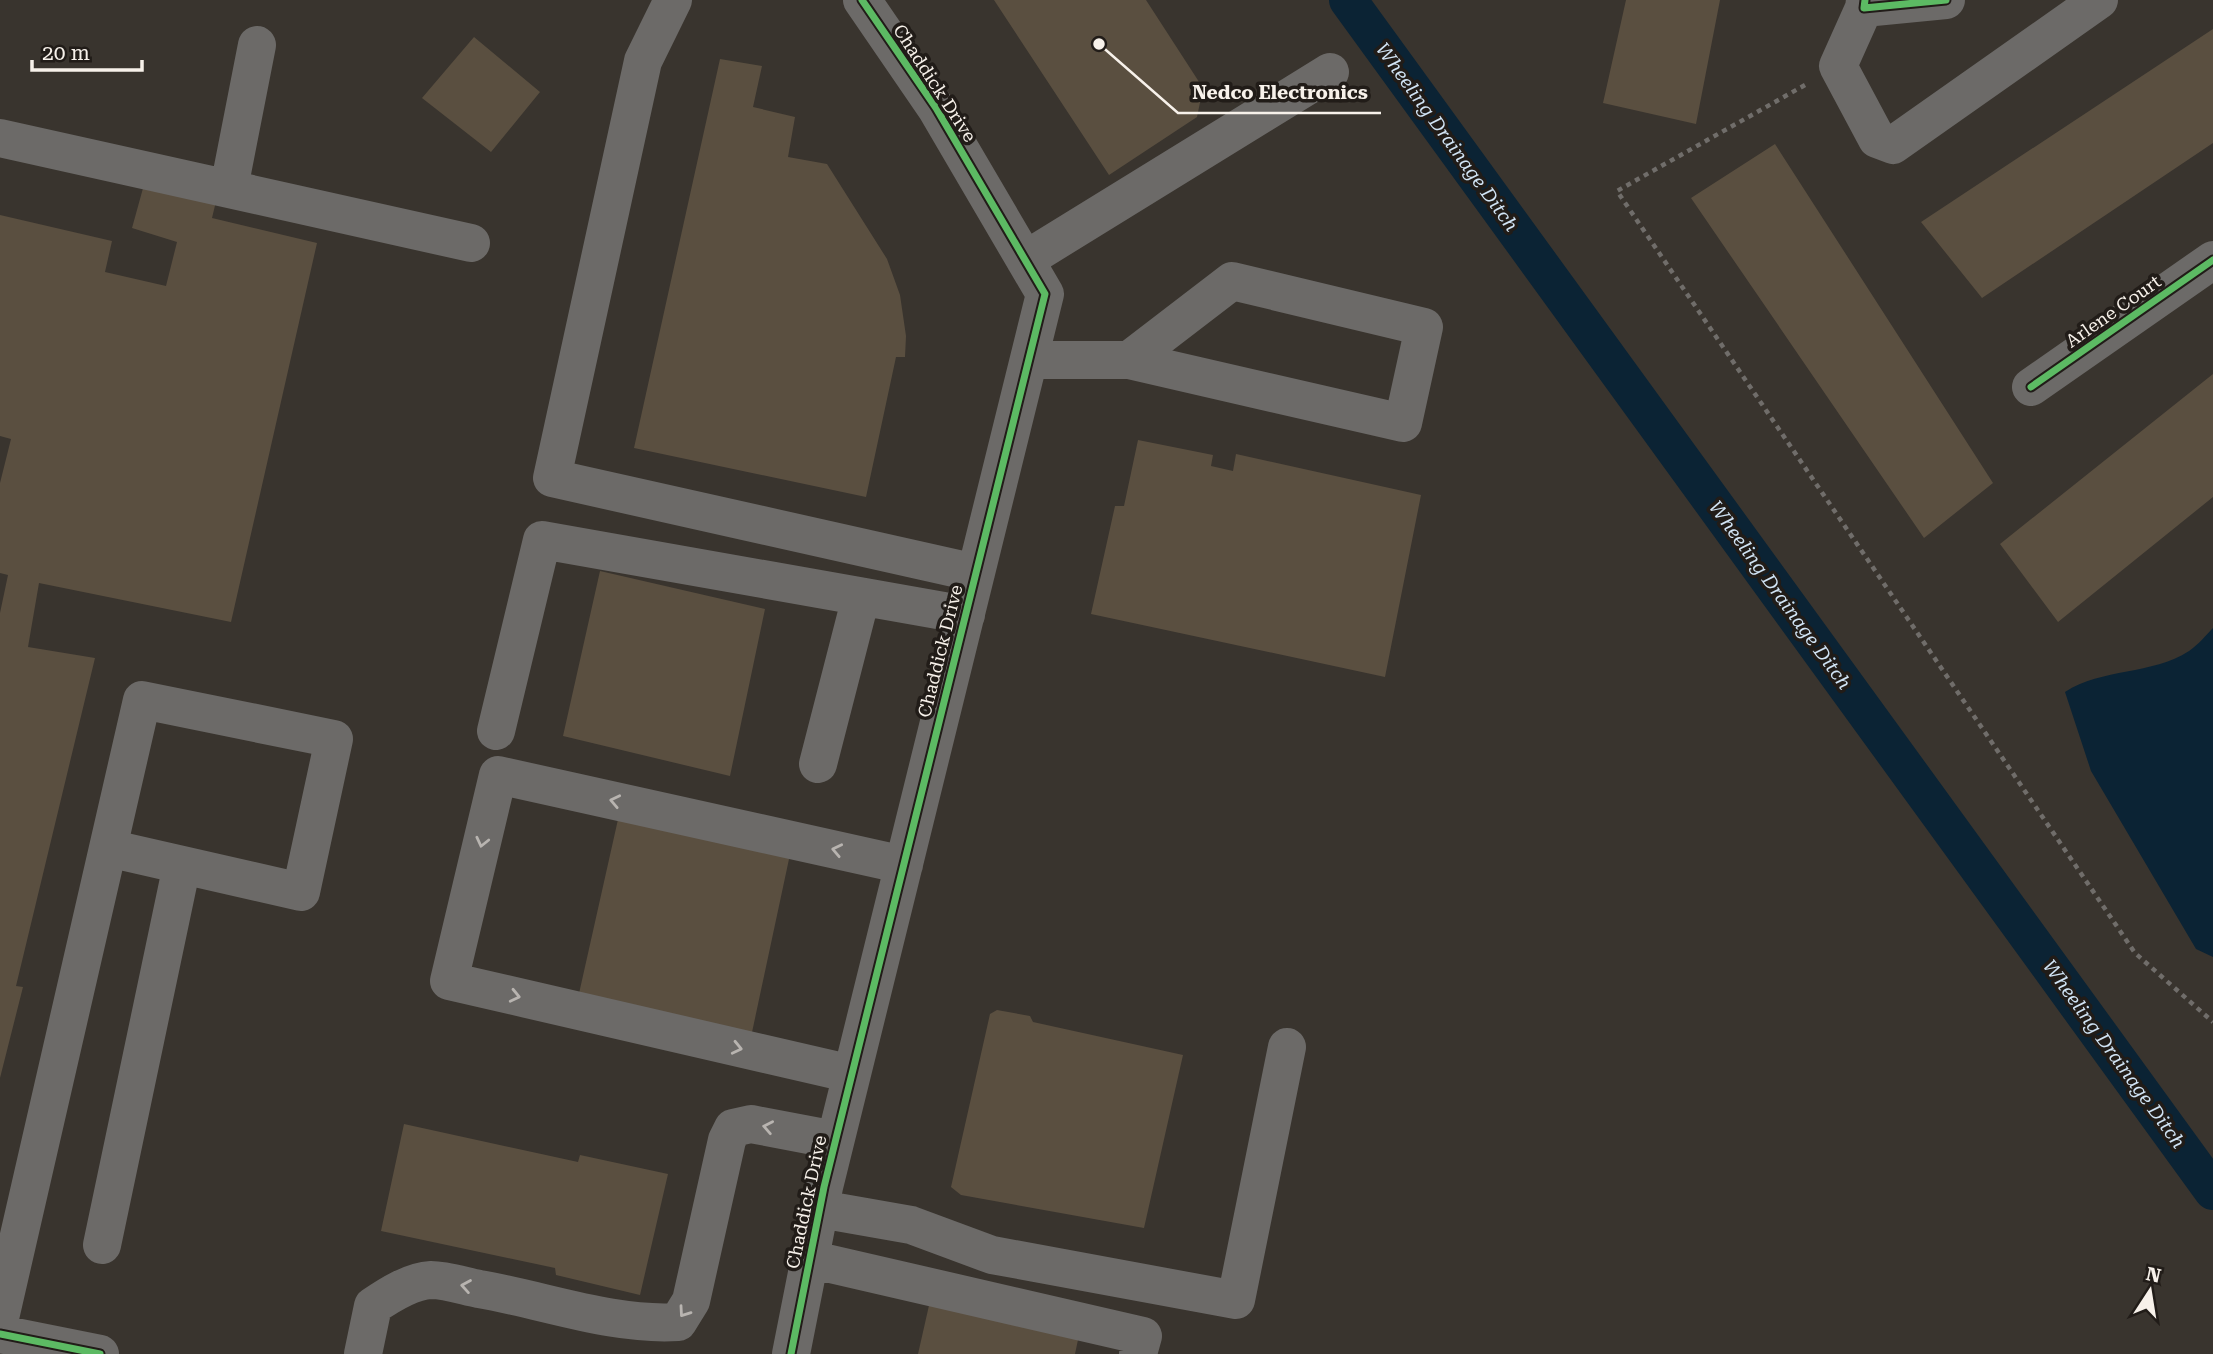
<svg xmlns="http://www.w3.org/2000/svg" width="2213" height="1354" font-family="'Roboto Serif',serif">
	<rect width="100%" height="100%" fill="#39342e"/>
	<!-- water -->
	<path fill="#0b2334" d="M2213,628v329l-17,-8 -105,-178 -26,-79c37,-24 87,-17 124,-41 9,-6 17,-16 24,-23z"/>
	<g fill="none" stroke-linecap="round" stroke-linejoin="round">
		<!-- canal -->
		<path stroke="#0b2334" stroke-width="38" d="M1348,0l865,1191"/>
	</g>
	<!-- building -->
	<path fill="#5a4f40" d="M994,0h152l57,88 -6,29 -88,58z
		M1626,0h94l-24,124 -93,-21z
		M2213,29v114l-231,155 -61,-76z
		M474,37l66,55 -49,60 -69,-54z
		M720,59l42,7 -9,41 42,10 -7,40 39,7 60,95 13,36 6,41 -1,21h-9l-30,140 -232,-49z
		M1775,144l218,339 -69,55 -233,-340z
		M145,181l73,12 -6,25 105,25 -86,379 -192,-39 -11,64 67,11 -79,328 7,1 -23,91v-465l8,-38 -8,-2v-90l11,-44 -11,-3v-221l112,26 -7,31 61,14 11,-44 -45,-14z
		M2213,374v123l-155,125 -58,-78z
		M1138,440l75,15 -2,11 22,5 3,-17 185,41 -36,182 -294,-63 24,-108h9z
		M600,571l165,38 -35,167 -167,-40z
		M621,806l171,39 -41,192 -173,-39z
		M997,1010l33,6 3,6 150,33 -39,173 -183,-33 -10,-8 39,-173z
		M404,1124l174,38 2,-7 88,19 -28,121 -84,-20 -1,-7 -174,-37z
		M930,1301l149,34 -4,19h-157z"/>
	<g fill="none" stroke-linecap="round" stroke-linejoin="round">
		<!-- path -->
		<path stroke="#706d6a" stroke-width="4.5" stroke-dasharray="5 5" stroke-linecap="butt" d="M1805,85l-188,106 518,762 78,69"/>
		<!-- minor -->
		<path stroke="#6c6a68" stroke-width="38" d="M673,0l-30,61 -91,417 424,95
			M1865,0l-1,8 82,-8
			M1864,8l-26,58 39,73 16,6 206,-145
			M0,138l471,105
			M229,188l28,-143
			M1025,260l305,-188
			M1029,360h100l274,63 21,-96 -192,-46 -103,79
			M2031,387l182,-127
			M496,731l46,-191 424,75
			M818,764l43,-167
			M852,1074l-403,-93 49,-206 406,90
			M820,1209l91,16 81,30 244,45 51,-253
			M102,1245l80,-380
			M809,1259l334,77 -5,18
			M0,1318l142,-618 192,39 -33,153 -193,-44
			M0,1334l100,20
			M363,1354l10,-48c16,-11 38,-25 58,-26 15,0 33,6 48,9 65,11 133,37 199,33l13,-21 36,-161 6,-12 18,-4 84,16
			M791,1354l33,-167 221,-893 -109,-186 -74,-108"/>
		<!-- cycleway casing -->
		<g stroke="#211c18" stroke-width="11">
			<path id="cycleway" d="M1865,0l-1,8 82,-8
				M2031,387l182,-127
				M0,1334l100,20
				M791,1354l33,-167 221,-893 -109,-186 -74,-108"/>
		</g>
		<!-- cycleway -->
		<use href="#cycleway" stroke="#5cba63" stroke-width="7"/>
	</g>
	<!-- one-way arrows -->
	<defs><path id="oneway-chevron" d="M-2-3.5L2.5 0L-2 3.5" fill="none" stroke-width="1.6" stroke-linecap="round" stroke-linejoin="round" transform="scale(1.75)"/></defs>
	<g stroke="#b8b4b0">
		<use href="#oneway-chevron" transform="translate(615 801) rotate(-168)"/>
		<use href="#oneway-chevron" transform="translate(482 842) rotate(103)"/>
		<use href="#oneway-chevron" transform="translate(837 850) rotate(-168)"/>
		<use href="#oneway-chevron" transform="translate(515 996) rotate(13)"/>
		<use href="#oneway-chevron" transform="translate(737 1048) rotate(13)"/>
		<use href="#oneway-chevron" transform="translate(768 1127) rotate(-169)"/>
		<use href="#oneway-chevron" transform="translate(466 1286) rotate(-170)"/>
		<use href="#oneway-chevron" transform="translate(684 1312) rotate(125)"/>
	</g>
	<g text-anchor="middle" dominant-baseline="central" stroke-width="7" stroke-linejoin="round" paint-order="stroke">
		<!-- street labels -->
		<g font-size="18" fill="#f7f1ea" stroke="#211c18">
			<text transform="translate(935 83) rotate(57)">Chaddick Drive</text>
			<text transform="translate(2113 311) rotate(-35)">Arlene Court</text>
			<text transform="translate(940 651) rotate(-76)">Chaddick Drive</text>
			<text transform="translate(806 1202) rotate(-78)">Chaddick Drive</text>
		</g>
		<!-- water labels -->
		<g font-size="19" font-style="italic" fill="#d1e4f5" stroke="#211c18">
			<text transform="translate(1447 137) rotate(54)">Wheeling Drainage Ditch</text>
			<text transform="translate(1780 595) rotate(54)">Wheeling Drainage Ditch</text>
			<text transform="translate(2114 1054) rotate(54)">Wheeling Drainage Ditch</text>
		</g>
	</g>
	<!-- callouts -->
	<path fill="none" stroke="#f7f1ea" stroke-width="2.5" d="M1099 44L1178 113H1381"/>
	<circle fill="#f7f1ea" stroke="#211c18" stroke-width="2.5" cx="1099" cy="44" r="7"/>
	<g font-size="19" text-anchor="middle" font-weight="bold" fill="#f7f1ea" stroke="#211c18" stroke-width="7" stroke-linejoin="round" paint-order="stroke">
		<text x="1280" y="99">Nedco Electronics</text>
	</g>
	<!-- north arrow -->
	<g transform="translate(2150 1291) rotate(12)" stroke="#211c18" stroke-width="5" paint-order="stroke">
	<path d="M0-5L12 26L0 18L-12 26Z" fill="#f7f1ea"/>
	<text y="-10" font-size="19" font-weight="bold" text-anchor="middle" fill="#f7f1ea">N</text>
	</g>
	<!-- scale -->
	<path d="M32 60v10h110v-10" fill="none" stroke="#f7f1ea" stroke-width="3.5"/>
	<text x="42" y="60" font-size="21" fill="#f7f1ea" stroke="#211c18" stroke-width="5" paint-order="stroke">20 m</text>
</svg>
